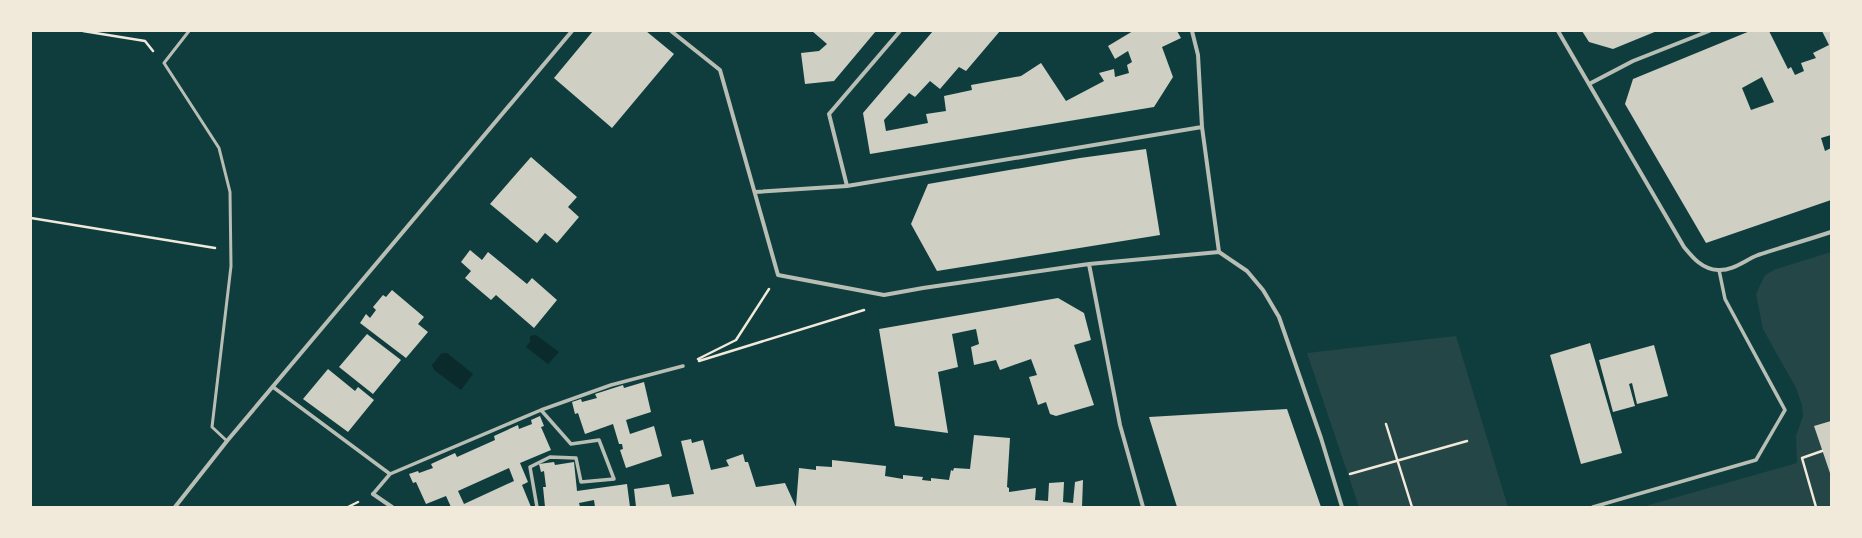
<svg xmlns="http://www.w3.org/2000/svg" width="1862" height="538" font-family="Commissioner,sans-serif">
	<rect width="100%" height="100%" fill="#0f3d3e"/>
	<!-- green -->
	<path fill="#244646" d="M1831,252v255h-189l155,-44 -1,-27 7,-20 -1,-11 -6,-17 -33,-59 -7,-35 9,-19 11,-6z
		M1456,336l52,171h-149l-52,-154z"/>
	<!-- water -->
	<path fill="#0a2a2b" d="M536,335l23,17 -11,12 -22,-17 4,-5v-6z
		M444,353h3l26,21 -12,16 -27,-20 -2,-5 9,-11z"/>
	<!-- building -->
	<path fill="#cfcfc3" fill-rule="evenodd" d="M593,31h53l28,23 -62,74 -58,-50z
		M812,31h64l-42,50 -29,3 -4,-31 18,-2 8,-7z
		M933,31h67l-34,40 -7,-4 -19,22 -10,-8 -15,16 -6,-4 -25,27 2,11 42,-8 -2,-9 20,-3 -2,-15 28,-6 -1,-5 50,-9 20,-13 25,38 38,-20 -5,-8 15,-4 1,8 14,-4 -2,-8 5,-3 -4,-11 -13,8 -7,-13 25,-15h44l4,7 -19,9 11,30 -19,30 -284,47 -7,-41z
		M1582,31h75l-44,18 -24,-7z
		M1750,31h19l19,38 3,-2 4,8 9,-4 -3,-8 15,-5 -3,-5 16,-8 -7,-14h9v104l-10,3 4,13 6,-3v52l-125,43 -81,-139 8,-25zM1762,77l12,25 -23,8 -9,-22z
		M1146,149l14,86 -223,36 -26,-47 17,-40 152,-26z
		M531,157l46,40 -9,10 11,10 -22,26 -12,-10 -8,10 -47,-39z
		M470,250l12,10 6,-8 39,32 5,-6 25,22 -23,28 -38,-33 -5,5 -26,-22 6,-7 -10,-9z
		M392,290l32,27 -6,7 10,8 -22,26 -46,-35 6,-9 4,4 6,-8 -3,-3 10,-12 3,2z
		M1058,298l26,15 7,27 -17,5 20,60 -38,11 -6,-2 -4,-12 -8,3 -9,-28 8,-2 -6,-16 -31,11 -4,-10 -22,5 -3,-18 8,-3 -3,-15 -24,5 6,33 -20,5 10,61 -53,-7 -16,-97z
		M367,334l34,26 -28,34 -34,-27z
		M1590,343l32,110 -41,11 -31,-109z
		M1654,345l14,51 -31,8 -5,-21 -3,1 6,22 -22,6 -14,-52z
		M328,369l27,22 3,-4 16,13 -26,32 -45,-33z
		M644,382l7,30 -25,8 4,14 24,-8 8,30 -36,12 -6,-18 3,-1 -1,-5h-3l-6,-20 -28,10 -7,-21 -3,1 -3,-12 9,-3 1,3 15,-4 -2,-4 28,-9 1,3z
		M1287,409l34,98h-144l-28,-90z
		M540,416l4,10 -3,1 10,23 -31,13 8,19 -6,3 9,22h-80l-5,-11 -20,8 -10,-22 -3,1 -4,-9 9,-3 1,2 14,-5 -2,-4 24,-11 2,4 38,-17 -1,-4 24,-11 1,4 13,-5 -1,-4zM509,468l5,13 -50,23 -6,-13z
		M1831,421v55l-17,-50z
		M974,435l36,3 -3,49 2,1v4l27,-4 -1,12 13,1 1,-18 15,-1 -1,20 10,1 2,-21 8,-2 -1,27 -286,-1 3,-38 17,2v-4l16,1v-7l54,6 -1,10 18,3v-4l20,2 -1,3 9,1v-3l18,2 2,-10 2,1 1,-3 16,1z
		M691,439l1,4 11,-3 8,30 18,-4 -3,-6 17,-6 2,8h3l8,25 29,-4 11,24h-160l-2,-18 35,-5 3,13 22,-3 -13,-53z
		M554,462l1,3 19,-3 3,29 50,-7 3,23h-35l-1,-7 -15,3 1,4h-35l-2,-20h3l-2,-16 -3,1 -2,-8z"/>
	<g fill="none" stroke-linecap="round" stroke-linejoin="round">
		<!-- path -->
		<path stroke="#f1e9da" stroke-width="2.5" d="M83,31l62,10 8,10
			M31,218l184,30
			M698,359l38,-19 33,-51
			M699,361l165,-51
			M1386,424l26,83
			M1350,474l117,-33
			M348,507l10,-5
			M1816,507l-14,-49 20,-7"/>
		<!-- service -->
		<path stroke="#b8beb3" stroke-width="3" d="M189,31l-25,32 55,85 11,44 1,74 -19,161 15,14"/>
		<!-- pedestrian -->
		<path stroke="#b8beb3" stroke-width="3.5" d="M273,387l117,87
			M373,494l17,-20 151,-64 70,-25 72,-19
			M537,507l-7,-40 20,-10 26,1 5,24 33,-3 -15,-39 -28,4 -30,-34
			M1593,507l163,-47 29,-50 -60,-111 -6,-29"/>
		<!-- minor -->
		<path stroke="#b8beb3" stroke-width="4" d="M671,31l49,39 58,205 106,20 39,-7 166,-24 130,-12
			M1192,31l6,24 4,72 17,125
			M1558,31l126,216c9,11 18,22 34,23 15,1 27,-10 40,-15 24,-8 49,-15 73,-23
			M1589,84l44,-23 76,-30
			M847,186l-18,-72 71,-83
			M755,192l92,-6 355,-59
			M1219,252l28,19 16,19 16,27 42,121 21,69
			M1089,264l31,161 23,82
			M373,494l19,13
			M175,507l52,-66 345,-410"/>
	</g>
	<!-- border -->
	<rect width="1862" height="538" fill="none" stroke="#f1e9da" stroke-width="64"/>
</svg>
